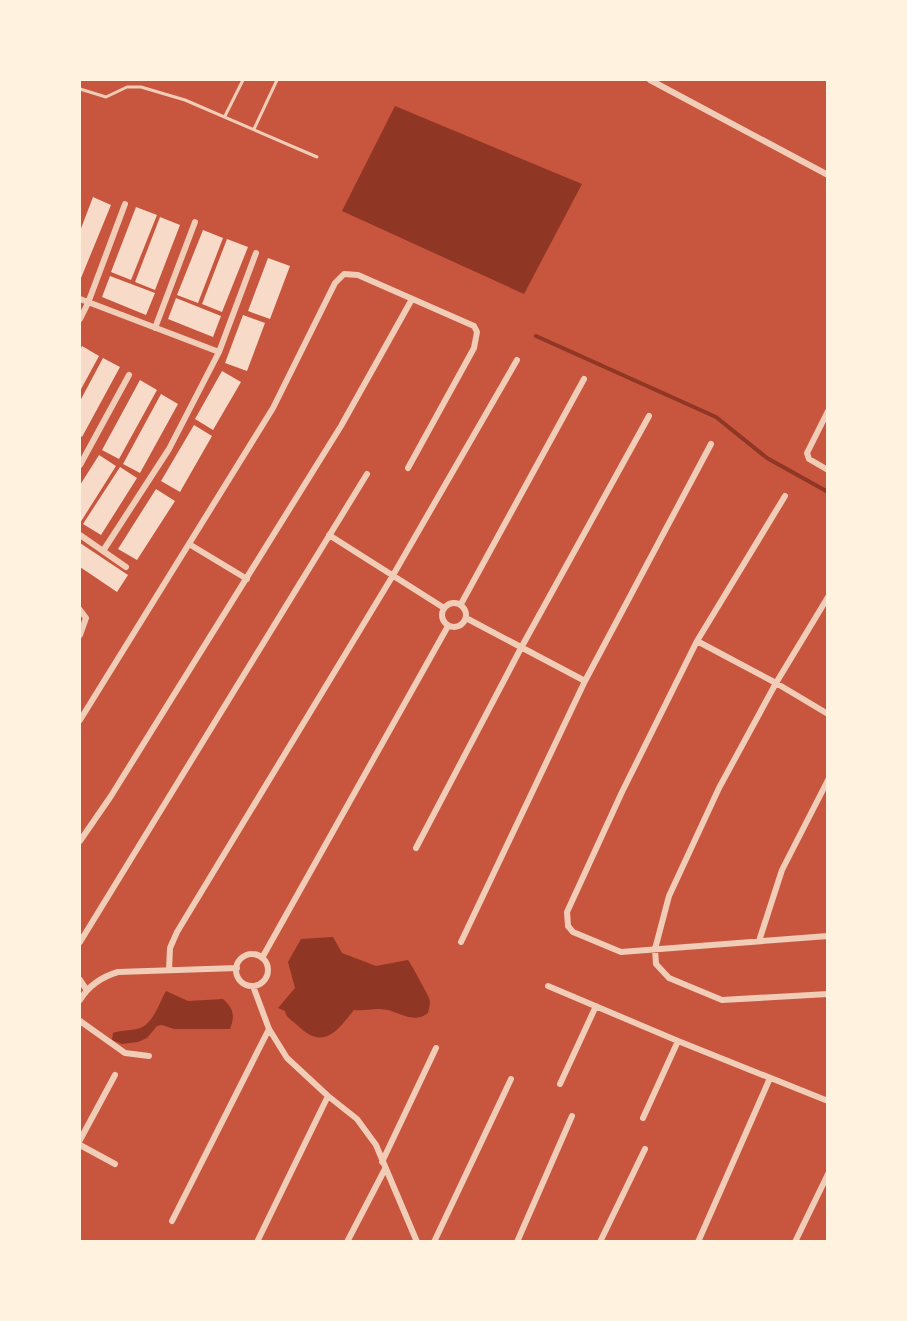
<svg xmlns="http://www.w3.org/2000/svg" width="907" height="1321" font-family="'Times New Roman',serif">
	<rect width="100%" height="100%" fill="#c8553d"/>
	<!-- water -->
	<path fill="#8f3625" d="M395,106l187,78 -58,110 -182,-83z
		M333,937l9,16 34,13 32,-6c2,2 20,35 21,38 2,5 0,10 -1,15 -17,13 -31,-5 -50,-4 -8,0 -15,2 -24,1 -18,22 -30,41 -57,15 -5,-5 -11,-7 -12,-14l-7,-3 17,-20 -7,-26 13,-23z
		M166,991l22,10 35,-2c11,10 12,17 7,30h-56l-12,-4 -5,1 -10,12 -9,4 -16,2 -10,-4 1,-7c8,-3 15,-2 24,-4 16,-3 22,-26 29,-38z"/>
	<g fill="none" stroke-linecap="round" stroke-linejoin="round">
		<!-- stream -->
		<path stroke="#8f3625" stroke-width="4" d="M536,336l180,81 51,41 61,34"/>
	</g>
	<!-- building -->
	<path fill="#f7dbc8" d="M93,197l18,8 -30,73 -1,-47z
		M136,207l21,8 -26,65 -20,-8z
		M160,217l20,8 -25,65 -20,-8z
		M203,230l20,8 -25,65 -21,-8z
		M227,239l21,8 -26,65 -20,-8z
		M268,258l22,8 -20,53 -22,-8z
		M110,276l45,17 -9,22 -44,-18z
		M176,298l45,18 -8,21 -45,-18z
		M243,315l22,8 -18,48 -22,-8z
		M82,346l17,10 -19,35v-41z
		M103,358l17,9 -38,70 -2,-2v-34z
		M222,371l19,11 -28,48 -18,-11z
		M140,380l17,10 -38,69 -17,-9z
		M161,394l17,10 -38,69 -17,-9z
		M194,425l18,11 -32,56 -19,-11z
		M99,455l17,11 -36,57v-38z
		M120,467l17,11 -36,57 -18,-11z
		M156,489l19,12 -38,59 -19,-11z
		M80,543l48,32 -11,17 -37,-25z"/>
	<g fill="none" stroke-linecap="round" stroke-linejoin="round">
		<!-- service -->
		<path stroke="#f1ccb7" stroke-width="3" d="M80,89l26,8 21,-10h14l44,13 132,57
			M225,116l18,-36
			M254,129l23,-49"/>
		<!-- minor -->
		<path stroke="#f1ccb7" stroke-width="6" d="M650,80l178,95
			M80,299l139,53 -50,97 -66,102 -23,-16
			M80,319l8,-16 37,-99
			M155,328l40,-106
			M219,352l37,-99
			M828,411l-21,42 2,6 19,11
			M80,465l49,-90
			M785,496l-88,145 -75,151 -55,120 1,14 5,6 48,20 207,-16
			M329,535l115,73
			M189,544l58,35
			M103,551l23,16
			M828,597l-52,86 -57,105 -50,108 -14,53 1,15 13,14 53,22 106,-6
			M442 615a12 12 0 1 1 24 0a12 12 0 1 1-24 0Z
			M461,604l123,-225
			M80,610l6,8 -6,17
			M466,618l119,63
			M697,641l79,42 52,31
			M80,720l193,-312 62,-125 9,-9 14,1 116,51 3,6 -3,16 -66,120
			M80,841l31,-45 230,-370 71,-127
			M416,848l105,-200 128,-232
			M759,941l23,-71 46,-90
			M80,942l287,-468
			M461,942l124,-261 126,-237
			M236 970a16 16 0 1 1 32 0a16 16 0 1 1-32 0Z
			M262,958l186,-332
			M169,970l1,-22 7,-16 215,-355 125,-217
			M80,980l6,9
			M253,986l16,43 18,29 41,38 29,23 19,26 41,97
			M548,986l130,55 150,60
			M80,1000c9,-15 21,-23 38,-28l119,-4
			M80,1021l45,32 24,3
			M560,1084l36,-78
			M643,1118l35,-77
			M80,1140l35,-65
			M80,1145l35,19
			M382,1162l54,-114
			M172,1221l97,-192
			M257,1242l71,-146
			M347,1242l38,-73
			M434,1242l77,-163
			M517,1242l55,-126
			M600,1242l45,-93
			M698,1242l72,-164
			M795,1242l33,-68"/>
	</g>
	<!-- border -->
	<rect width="907" height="1321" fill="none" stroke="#fff3e0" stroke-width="162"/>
</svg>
